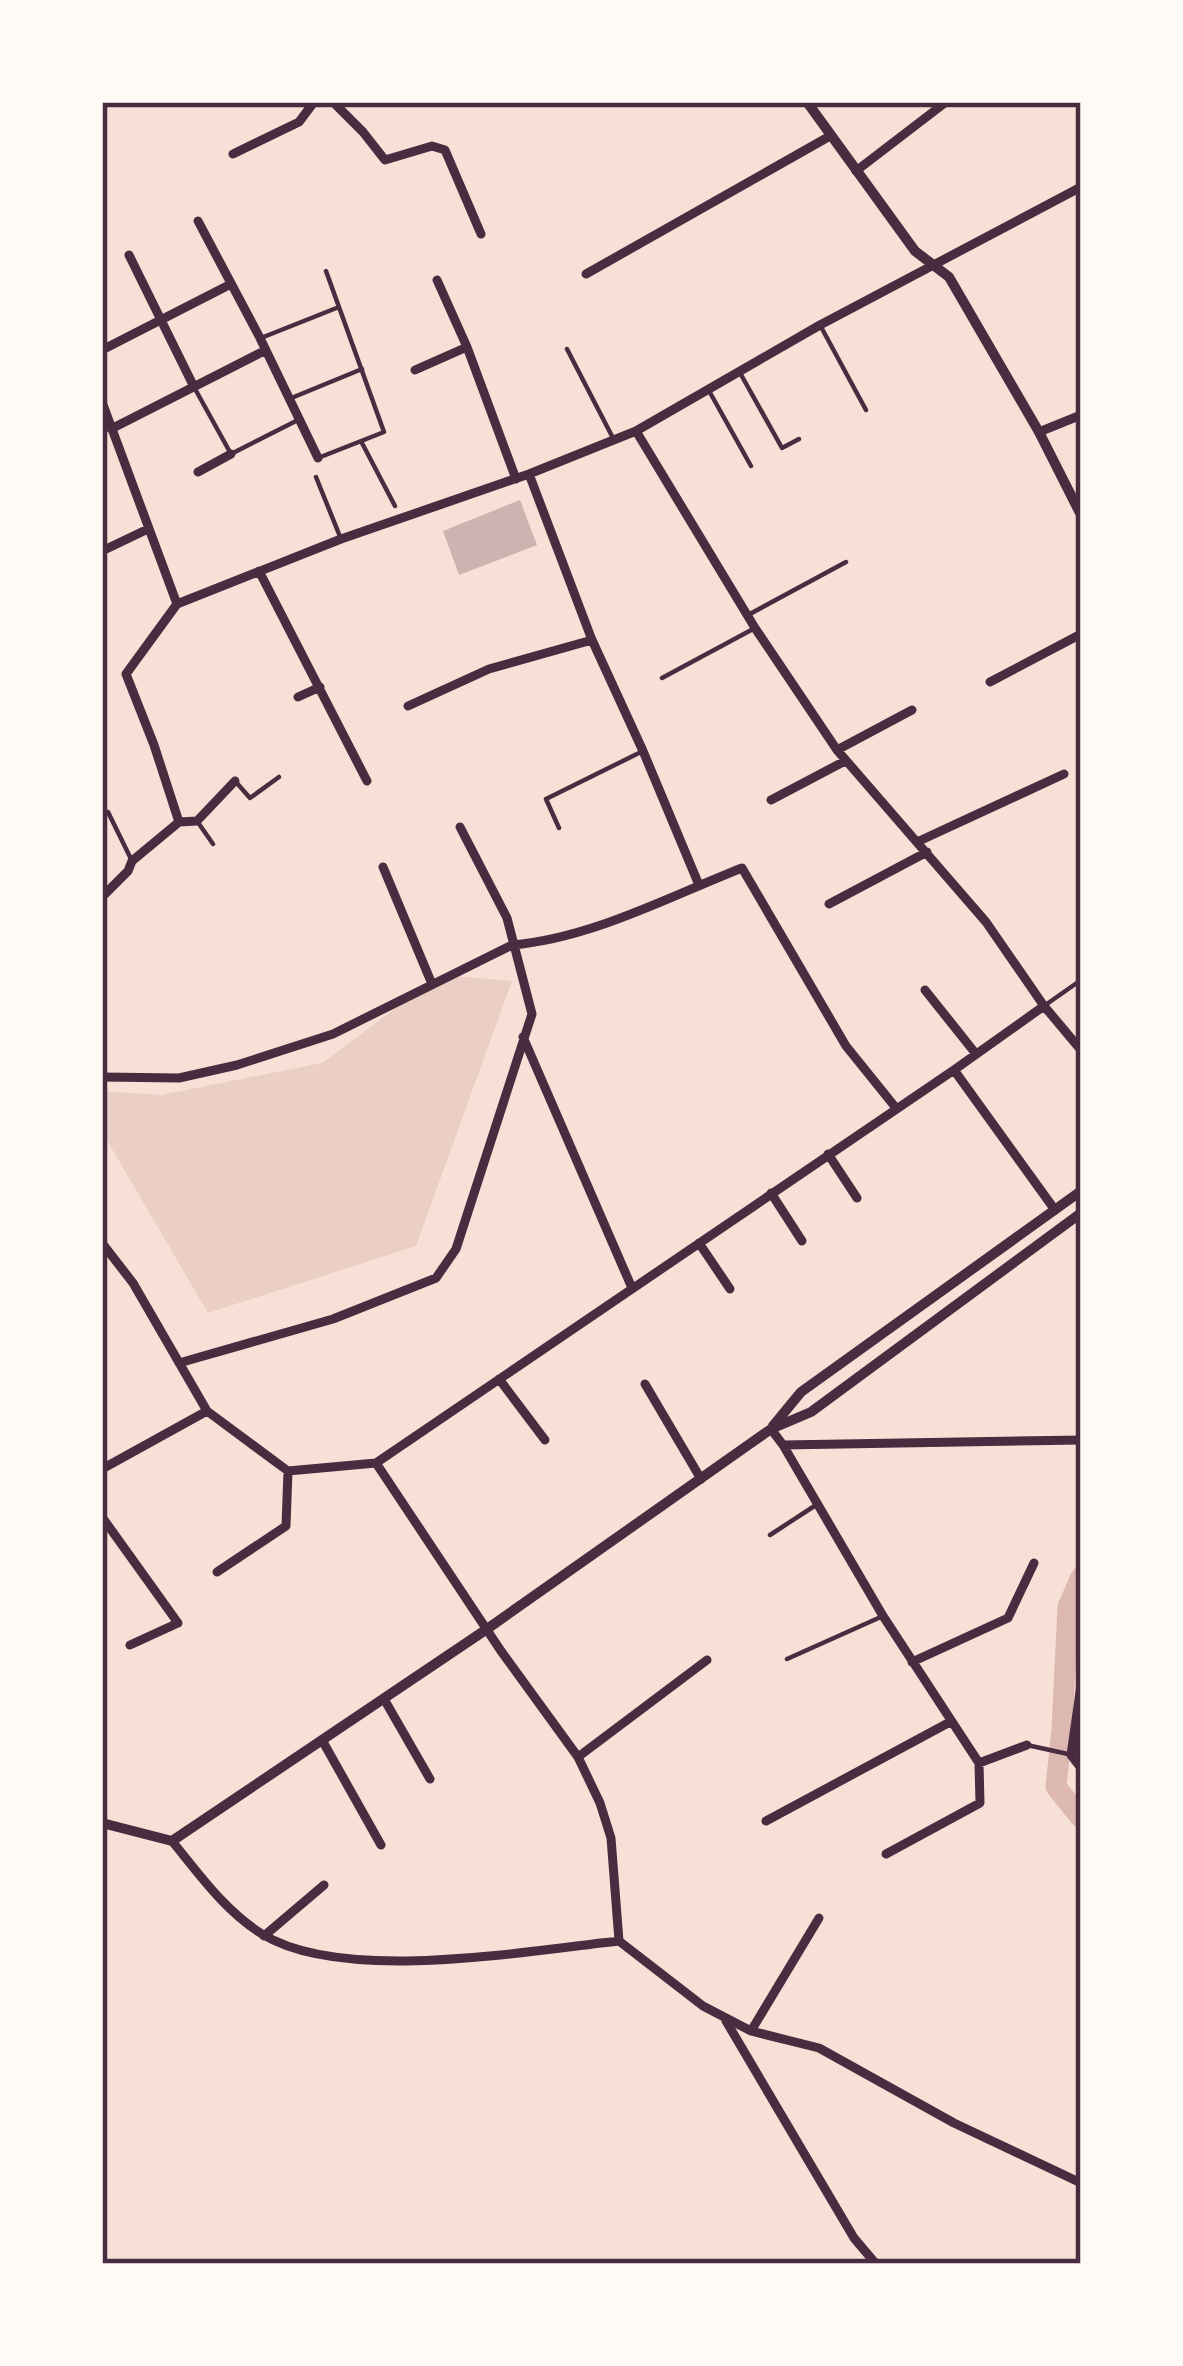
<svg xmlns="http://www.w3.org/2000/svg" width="1183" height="2366" font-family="'Archivo Narrow',sans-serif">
	<rect width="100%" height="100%" fill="#f7e1d7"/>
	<!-- green -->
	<path fill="#ebcfc5" d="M440,975l72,6 -96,265 -208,67 -106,-181v-41l59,4 161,-32z"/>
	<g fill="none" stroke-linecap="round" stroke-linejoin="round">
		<!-- canal -->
		<path stroke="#dcb8b0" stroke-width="21" d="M1081,1577l-13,30 -6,122 -6,58 25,31"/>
	</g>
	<!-- building -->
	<path fill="#ccb4b1" d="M520,500l17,45 -78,30 -16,-44z"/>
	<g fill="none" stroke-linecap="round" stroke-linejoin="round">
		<!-- service -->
		<path stroke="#4a2c40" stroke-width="4.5" d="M820,325l46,85
			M261,338l78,-31
			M567,349l47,91
			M739,371l43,77 17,-9
			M194,387l37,67 65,-33
			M708,389l43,77
			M289,399l73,-30
			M362,443l33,63
			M318,458l66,-26 -58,-161
			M316,477l25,62
			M748,615l98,-53
			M662,678l93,-50
			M235,781l15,17 29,-21
			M108,812l24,49
			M197,821l16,23
			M559,828l-13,-29 97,-48
			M1044,1006l37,-26
			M770,1535l46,-30
			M787,1659l96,-43
			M1027,1745l41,9"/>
		<!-- minor -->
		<path stroke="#4a2c40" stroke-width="9" d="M333,102l30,30 22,28 47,-14 13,4 36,84
			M233,154l66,-32 15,-20
			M856,171l90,-69
			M198,221l62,117 58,120
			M129,255l65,132
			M586,274l244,-138
			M437,280l30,67
			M102,350l129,-66
			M415,370l52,-23 49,132
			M102,402l75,202
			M111,429l155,-79
			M636,431l119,197 82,122 149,172 58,84 37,44
			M1039,432l42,-17
			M198,472l33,-18
			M529,474l63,166 51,111 56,134
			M102,551l46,-22
			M259,571l108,210
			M177,604l164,-65 188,-65 107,-43 184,-106 261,-138
			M177,604l-51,70 28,71 25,77
			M990,682l91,-48
			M298,697l22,-10
			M408,706l81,-37 103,-29
			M837,750l75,-40
			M771,800l74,-39
			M179,822l18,-1 38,-40
			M917,842l147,-68
			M383,867l49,117
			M102,897l26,-26 4,-10 47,-39
			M829,904l98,-52
			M925,990l51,64
			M523,1037l109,251
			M954,1070l101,140
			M102,1077l77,1 58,-13 96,-31 179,-89c80,-7 156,-48 230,-77l104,178 50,62
			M828,1154l29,44
			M771,1193l31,48
			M102,1243l31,40 74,128 81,60 88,-8 578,-393 90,-64
			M699,1243l31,46
			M179,1363l154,-44 103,-41 20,-29 76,-235 -25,-96 -47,-91
			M499,1379l46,61
			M645,1384l56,95
			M771,1429l12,16 298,-5
			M783,1445l100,171 96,147 1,40 -94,51
			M376,1463l125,188 77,106 22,46 11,35 8,103
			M102,1469l105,-58
			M102,1517l76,106 -48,22
			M217,1572l69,-46 2,-55
			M912,1662l96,-44 26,-55
			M1081,1685l-10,70 10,13
			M384,1699l46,80
			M322,1740l59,105
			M578,1757l129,-97
			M979,1763l48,-18
			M766,1821l184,-99
			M172,1841c27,33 53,70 90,93 81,50 263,17 357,7
			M264,1936l60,-51
			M619,1941l84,65 48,25 68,17 135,75 127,60
			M726,2021l128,217 22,26
			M751,2031l68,-113"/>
		<!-- tertiary -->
		<path stroke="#4a2c40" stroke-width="10" d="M807,102l108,149 34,26 90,155 42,83
			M773,1426l28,-34 280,-201
			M102,1823l70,18 315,-212 284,-200 40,-17 270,-199"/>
	</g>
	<!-- border -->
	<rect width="1183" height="2366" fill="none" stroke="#fffaf5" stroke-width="210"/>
	<rect x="105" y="105" width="973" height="2156" fill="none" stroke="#4a2c40" stroke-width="4.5"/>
</svg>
